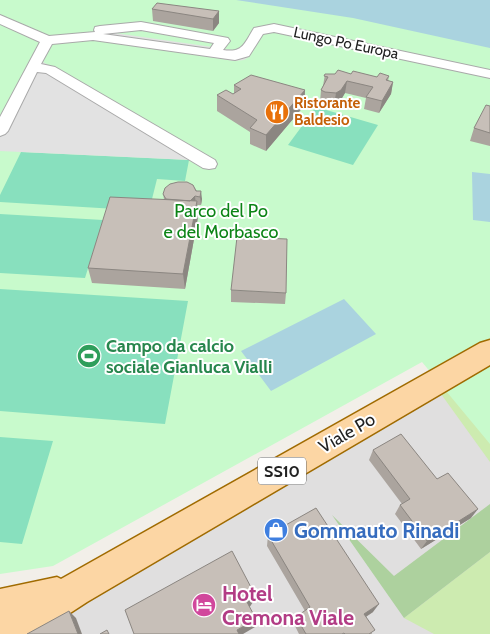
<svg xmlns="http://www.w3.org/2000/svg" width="490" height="634" font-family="Cabin,sans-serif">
	<rect width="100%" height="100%" fill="#f2efe9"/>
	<!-- residential -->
	<path fill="#e0dfdf" d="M490,346v288h-490l72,-55z"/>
	<!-- grass -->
	<path fill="#cdebb0" d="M490,365v97l-49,-68z
		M490,552v82h-56l-30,-16z"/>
	<!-- forest -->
	<path fill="#add19e" d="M490,504v48l-86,66 -72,-103 62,61z"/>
	<!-- park -->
	<path fill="#c8facc" d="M0,0h490v444l-68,-82 -369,204 -53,8z"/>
	<!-- pitch -->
	<path fill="#88e0be" d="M316,107l62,18 -25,40 -65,-20z
		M21,152l168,8 -4,21 -28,-2 -8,32 -149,-9v-7z
		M0,214l103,6 -18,58 -85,-5z
		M0,289l188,12 -23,123 -165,-13z
		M0,437l53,4 -31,103 -22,-2z"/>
	<!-- parking -->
	<path fill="#e2e2e2" d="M101,31l132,19 17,6 -6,4 -10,1 -143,-23z
		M38,59l174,102 -212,-10v-24z"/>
	<!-- water -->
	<path fill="#aad3df" d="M236,0h254v48l-137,-30z
		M472,172l18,2v48l-17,-2z
		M344,299l32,35 -105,57 -30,-40z"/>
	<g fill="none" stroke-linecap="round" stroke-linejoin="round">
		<!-- minor casing -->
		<g stroke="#a9a9a9" stroke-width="2">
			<path id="minor" d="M0,15l49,21 46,-4 -1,-2 1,-3 5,-1 41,-4 87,16 2,3 -7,9c20,3 21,-6 31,-22l20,-4 216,46v8l-216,-46 -11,2 -14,22 -14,4 -142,-20 -41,4 -11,20 14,3 160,93 2,4 -2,4 -6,1 -6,-1 -157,-95 -9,-1 -29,59 -3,3 -5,2v-19l40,-75 -40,-18zM141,30l73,13 -4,6 -107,-15z"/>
		</g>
		<!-- major casing -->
		<g stroke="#a06b00" stroke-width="3">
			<path id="major" d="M490,340v25l-403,237 -49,32h-38v-45l57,-12 4,2 419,-236z"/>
		</g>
		<!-- minor -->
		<use href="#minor" fill="#fff" fill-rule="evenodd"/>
		<!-- major -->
		<use href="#major" fill="#fcd6a4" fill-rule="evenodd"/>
	</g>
	<!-- wall -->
	<path fill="#aba49e" d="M152,9l67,2v12l-6,8 -60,-10z
		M325,74h26l26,3 12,-1 -1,5 5,1 -2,12 -12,19 -15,-4 2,-11 -21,-5 -6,10 -5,2 -11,-1 -3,-2 1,-12 2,-4z
		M234,85l71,5 -1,16 -38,45 -16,-7v-12l-33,-21v-16l16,-1 1,-1z
		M490,106v40l-20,-5 4,-13z
		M193,185l9,14 -1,6h-4l1,12 -13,72 -93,-6 -4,-15 76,-69 -1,-5z
		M231,290l55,3 -1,11 -54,-2z
		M373,450l64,29 34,39 -50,31 -26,-35 5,-9 2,-1 -33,-44z
		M268,535l105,77 -7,5 6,17h-73l-5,-10 2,-7 9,-6 -38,-65z"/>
	<!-- shaded-wall -->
	<path fill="#8b8681" d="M219,11v12l-6,8v-12z
		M347,81l-2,12 -6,10 -5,2 2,-12z
		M393,82l-2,12 -12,19 3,-12z
		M305,90l-1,16 -38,45v-16z
		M201,191l1,8 -1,6 -1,-8z
		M195,196l1,9 -15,-2z
		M197,201l1,16 -13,72 -2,-15z
		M478,509l-7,9 -50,31 6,-8z
		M254,593l-1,9 -6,9v-9z
		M379,604l-6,8 -14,9 5,-7z
		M69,611l7,7 6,16h-4z
		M256,619l-1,8 -12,7h-6v-4z"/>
	<!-- building -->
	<path fill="#c7bfb8" stroke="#8b8681" d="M157,3l62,8 -6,8 -61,-10z
		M338,70l13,4 2,-3 24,6 3,-4 9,3 -3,4 7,2 -11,19 -16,-4 7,-10 -26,-6 -6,9 -5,3 -11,-1 -4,-2 7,-13 -4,-1 1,-2h10z
		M251,75l54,15 -39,45 -16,-7 7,-8 -40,-25 9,-5 7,4 8,-5 -7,-4z
		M486,105l4,1v27l-16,-5z
		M178,182h9l6,3 3,6h5l-1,6 -5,-1 -5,5 -24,-2 -3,-5 2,-6 5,-4z
		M110,197l87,4 -14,73 -95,-6z
		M237,237l50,2 -1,54 -55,-3z
		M401,434l36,45 11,-6 30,36 -51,32 -27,-36 10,-6 -37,-49z
		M316,508l63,96 -15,10 11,16 -6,4h-24l-1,-1 -2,1h-36l-10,-17 14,-10 -42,-72z
		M232,551l22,42 -7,9 9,17 -19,11 2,4h-105l-9,-24z
		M69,611l9,23h-51z
		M107,630l2,4h-9z"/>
	<!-- icons -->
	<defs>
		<g id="restaurant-disc" transform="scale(1.25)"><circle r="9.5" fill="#e8710a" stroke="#fff"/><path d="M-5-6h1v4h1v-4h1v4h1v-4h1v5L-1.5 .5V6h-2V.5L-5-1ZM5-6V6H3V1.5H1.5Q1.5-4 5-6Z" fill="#fff"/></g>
		<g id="stadium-disc" transform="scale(1.25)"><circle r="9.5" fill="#2e9e5b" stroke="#fff"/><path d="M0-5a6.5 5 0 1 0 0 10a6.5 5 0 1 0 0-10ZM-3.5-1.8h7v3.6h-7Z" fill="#fff"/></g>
		<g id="shop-disc" transform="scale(1.25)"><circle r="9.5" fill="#3f7fe0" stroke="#fff"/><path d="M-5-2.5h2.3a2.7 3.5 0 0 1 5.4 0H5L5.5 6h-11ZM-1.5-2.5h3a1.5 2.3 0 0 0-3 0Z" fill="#fff"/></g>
		<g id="hotel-disc" transform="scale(1.25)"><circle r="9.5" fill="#d1479c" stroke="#fff"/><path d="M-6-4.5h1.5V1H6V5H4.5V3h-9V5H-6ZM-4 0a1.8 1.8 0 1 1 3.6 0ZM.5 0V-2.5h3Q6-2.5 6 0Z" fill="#fff"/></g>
	</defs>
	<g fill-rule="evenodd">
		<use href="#restaurant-disc" x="277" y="112"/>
		<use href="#stadium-disc" x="89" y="356"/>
		<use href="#shop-disc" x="276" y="530"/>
		<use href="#hotel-disc" x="204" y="605"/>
	</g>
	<g text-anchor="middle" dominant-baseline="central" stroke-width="4" stroke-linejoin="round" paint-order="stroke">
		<!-- far-street labels -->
		<g font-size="15" fill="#222" stroke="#fff">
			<text transform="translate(346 43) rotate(12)">Lungo Po Europa</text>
		</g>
		<!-- far-food labels -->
		<g font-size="15" font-weight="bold" fill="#c56008" stroke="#fff" text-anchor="start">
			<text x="294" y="103">Ristorante<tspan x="294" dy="17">Baldesio</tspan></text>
		</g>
		<!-- shield labels -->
		<rect fill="#fff" stroke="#646464" stroke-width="1" x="258" y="457.5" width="48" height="27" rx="4"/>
		<g font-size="16" font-weight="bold" fill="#222">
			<text x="282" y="471">SS10</text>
		</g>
		<!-- park labels -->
		<g font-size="18" fill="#0c8416" stroke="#fff">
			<text x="221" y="211">Parco del Po<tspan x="221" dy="21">e del Morbasco</tspan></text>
		</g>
		<!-- leisure labels -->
		<g font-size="18" font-weight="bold" fill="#27864d" stroke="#fff" text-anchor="start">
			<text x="106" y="346">Campo da calcio<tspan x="106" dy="21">sociale Gianluca Vialli</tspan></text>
		</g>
		<!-- street labels -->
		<g font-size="18" fill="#222" stroke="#fff">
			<text transform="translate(347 433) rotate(-30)">Viale Po</text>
		</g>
		<!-- near-shop labels -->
		<g font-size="21" font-weight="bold" fill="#366cbe" stroke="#fff" text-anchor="start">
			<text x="294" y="530">Gommauto Rinadi</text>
		</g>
		<!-- near-hotel labels -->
		<g font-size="21" font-weight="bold" fill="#b23c85" stroke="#fff" text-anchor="start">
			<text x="222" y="593">Hotel<tspan x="222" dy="24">Cremona Viale</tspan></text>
		</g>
	</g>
</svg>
